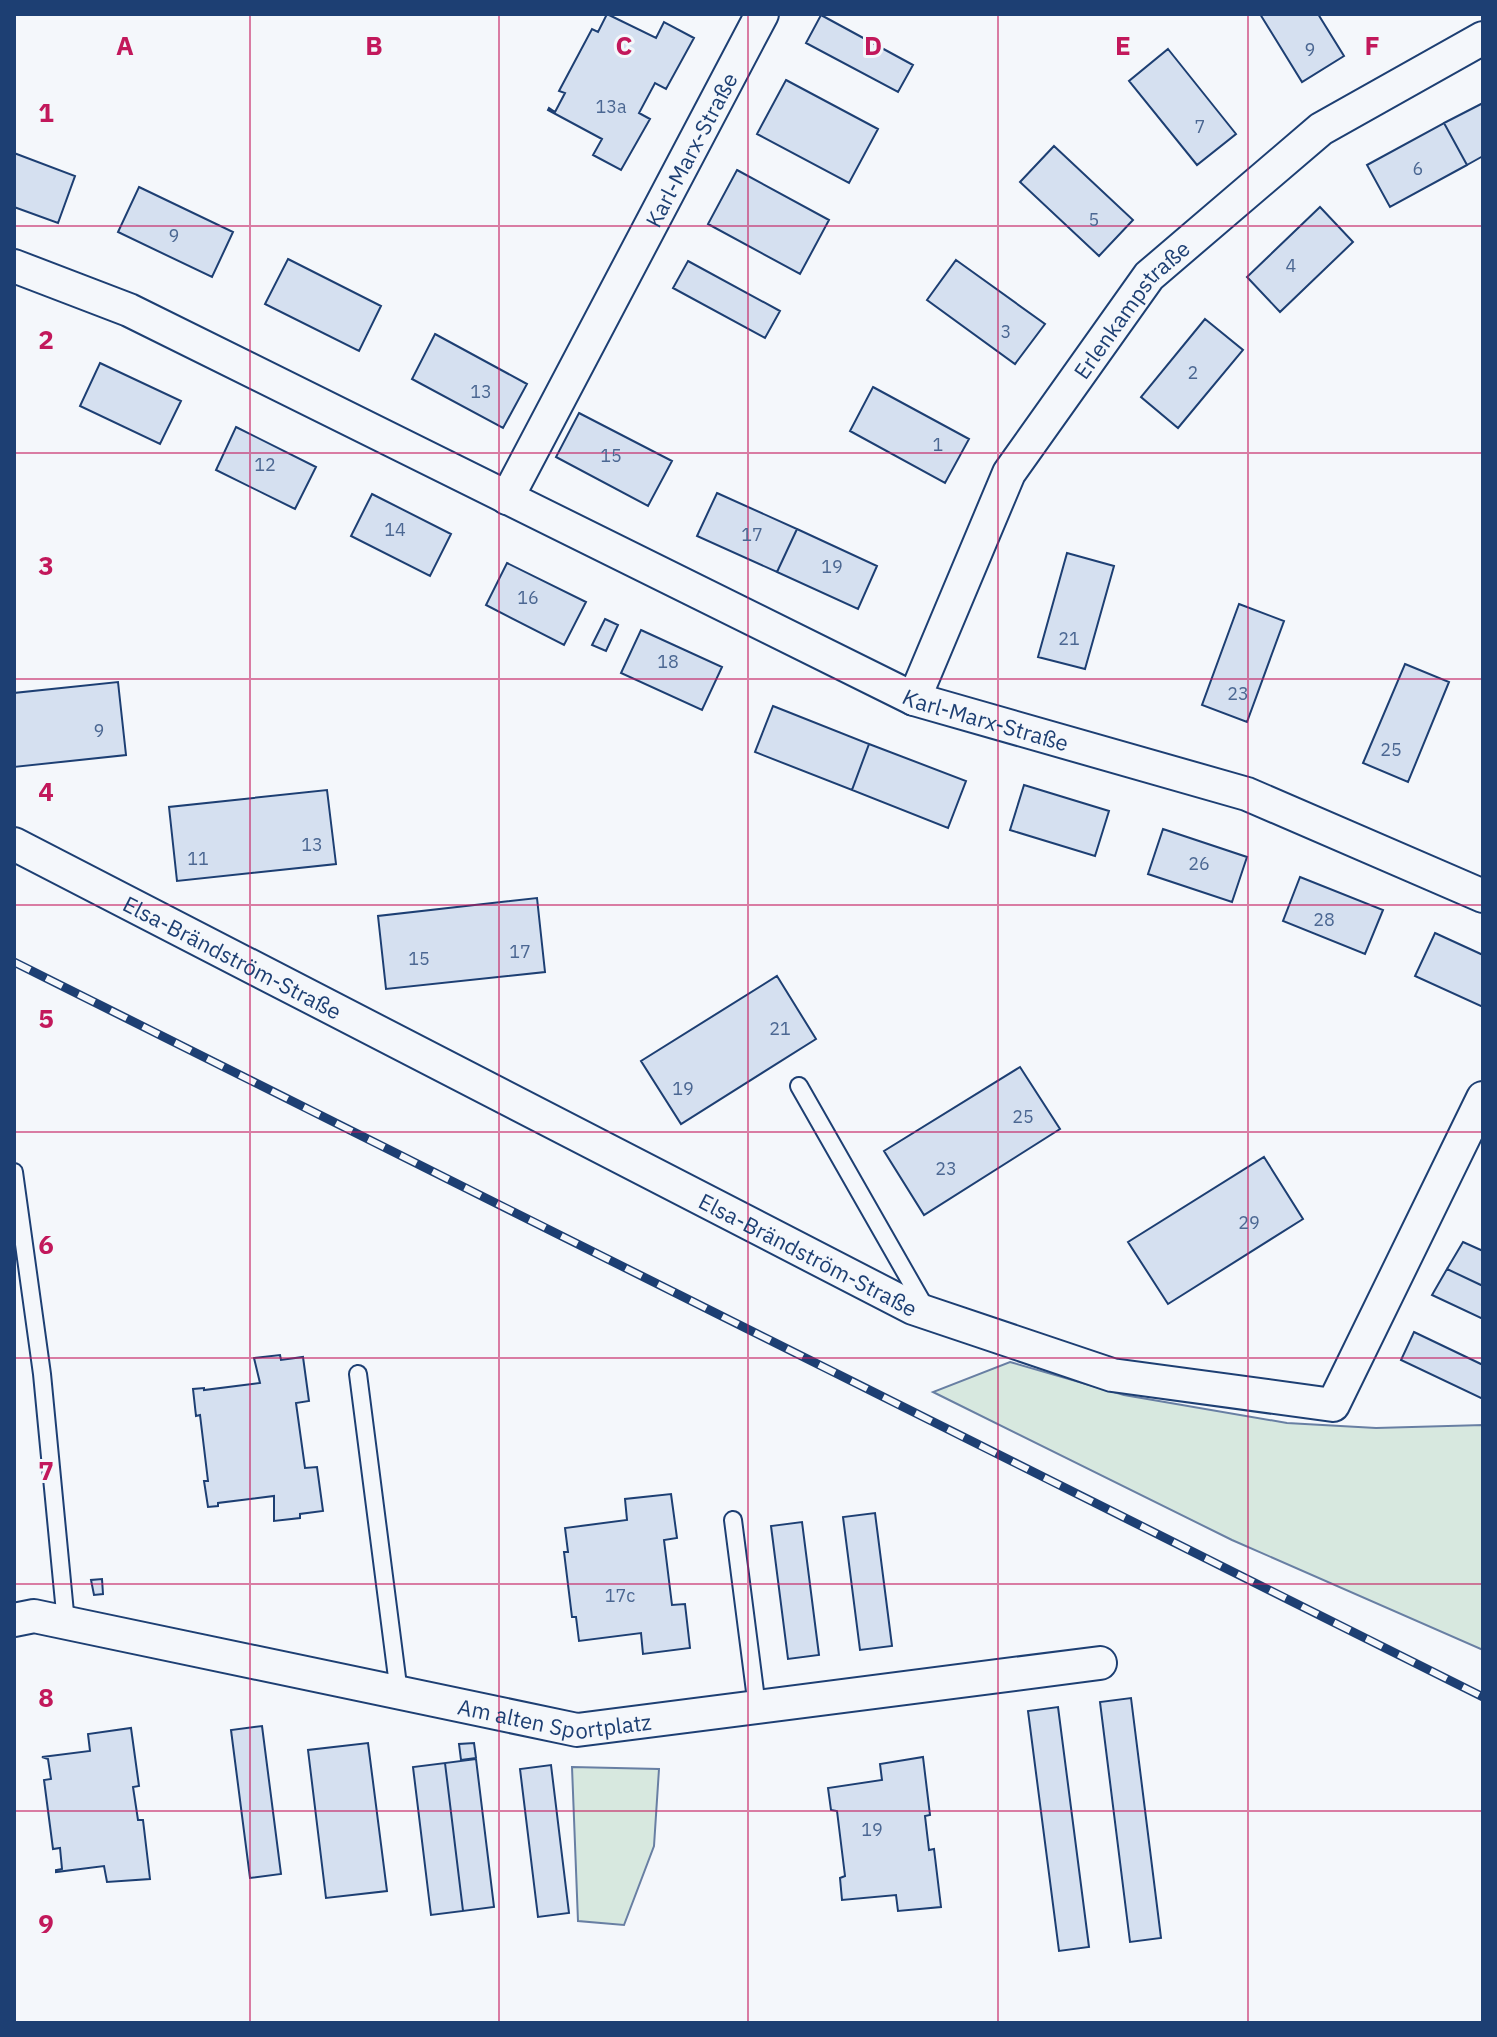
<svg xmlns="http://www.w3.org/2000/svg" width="1497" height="2037" font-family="'IBM Plex Sans',sans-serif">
	<rect width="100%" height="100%" fill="#f4f7fb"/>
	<!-- green -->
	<path fill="#d7e8df" stroke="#687fa3" stroke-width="2" d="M1010,1362l114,33 163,28 89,5 107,-3v225l-251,-110 -299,-148z
		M572,1767l87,2 -5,77 -30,79 -46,-4z"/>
	<!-- building -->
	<path fill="#d5e0f0" stroke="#1d3f73" stroke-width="2" d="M607,14l49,24 8,-16 30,16 -28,51 -11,-6 -16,30 11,6 -29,51 -28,-15 9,-16 -54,-29 1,-2 6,4 10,-19 -6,-2 33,-62 6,3z
		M1260,14h58l26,42 -42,26z
		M821,15l92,50 -15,27 -92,-49z
		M1168,49l68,85 -39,31 -68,-84z
		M786,80l92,49 -29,54 -92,-49z
		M1483,103v53l-16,9 -23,-42z
		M1444,123l23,42 -77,42 -23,-42z
		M1054,146l79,74 -34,36 -79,-74z
		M14,153l61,23 -17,47 -44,-16z
		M737,170l92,50 -29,54 -92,-50z
		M139,187l94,45 -21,45 -94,-45z
		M1320,207l33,35 -73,70 -33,-35z
		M288,259l93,47 -22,45 -94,-47z
		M956,260l89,64 -30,40 -88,-64z
		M688,261l92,50 -15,27 -92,-50z
		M1205,319l38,31 -65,78 -37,-31z
		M435,334l92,50 -24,44 -91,-49z
		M100,363l81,38 -21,43 -80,-38z
		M873,387l96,52 -24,44 -95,-52z
		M579,413l93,48 -24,45 -92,-49z
		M236,427l80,40 -21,42 -79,-39z
		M717,493l80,36 -20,43 -80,-36z
		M372,494l79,40 -21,42 -79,-40z
		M797,529l80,37 -19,43 -81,-37z
		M1067,553l47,13 -29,103 -47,-12z
		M507,563l79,39 -22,43 -78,-40z
		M1239,604l45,17 -37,101 -45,-17z
		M605,619l13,6 -12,26 -14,-6z
		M641,630l81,37 -20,43 -81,-37z
		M1405,664l44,18 -41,100 -45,-19z
		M118,682l8,73 -112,12v-74z
		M773,706l96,38 -17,46 -97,-38z
		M869,744l97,37 -18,47 -96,-38z
		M1024,785l85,26 -14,45 -85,-26z
		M327,790l9,74 -159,17 -8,-74z
		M1163,829l84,28 -15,45 -84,-28z
		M1300,877l83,33 -18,44 -82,-33z
		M537,898l8,74 -159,17 -8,-73z
		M1435,933l48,22v52l-68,-31z
		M777,976l39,63 -135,85 -40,-63z
		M1020,1067l40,62 -136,86 -40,-64z
		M1264,1157l39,62 -135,85 -40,-62z
		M1463,1242l20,9v35l-36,-17z
		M1447,1269l36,17v33l-51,-24z
		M1414,1332l69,33v34l-82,-39z
		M280,1355l1,5 22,-3 6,44 -13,2 9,65 12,-1 6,44 -23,3v4l-26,3v-25l-56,7v3l-10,1 -4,-26h4l-8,-66 -4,1 -3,-27 11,-1v2l56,-7 -6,-25z
		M671,1494l6,44 -13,2 8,65 13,-1 5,44 -47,6 -2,-21 -62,8 -3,-24h-4l-8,-65h4l-3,-24 62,-8 -2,-21z
		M875,1513l17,133 -32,4 -17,-133z
		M802,1522l17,133 -31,4 -17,-133z
		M102,1579l1,15 -9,1 -3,-15z
		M1131,1698l30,240 -31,4 -30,-240z
		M1058,1707l31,240 -30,4 -31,-240z
		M262,1726l19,148 -31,4 -19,-148z
		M131,1728l8,58 -6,1 5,33h5l7,59 -43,3 -3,-16 -48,6v-2l6,-1 -2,-21 -7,1 -9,-69 7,-1 -3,-20 -6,-2 48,-6 -2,-17z
		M368,1743l19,148 -61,7 -18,-148z
		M474,1743l2,15 -15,2 -2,-16z
		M923,1757l7,58 -5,1 4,34 5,-1 7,58 -43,4 -2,-16 -54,5 -2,-22 5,-2 -8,-65 -6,-1 -3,-22 54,-8 -2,-16z
		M476,1759l18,148 -31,4 -18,-148z
		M445,1763l18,148 -32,4 -18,-148z
		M551,1765l18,148 -31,4 -18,-148z"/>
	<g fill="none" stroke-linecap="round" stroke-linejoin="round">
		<!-- service casing -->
		<g stroke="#1d3f73" stroke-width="20">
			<path id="service" d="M799,1086l126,221
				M14,1172l28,202 24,249
				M358,1374l41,319
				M733,1520l24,187"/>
		</g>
		<!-- minor casing -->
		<g stroke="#1d3f73" stroke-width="36">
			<g id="minor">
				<path id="s1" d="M14,266l115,44 785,389 333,95 236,102"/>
				<path id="s2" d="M507,498l255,-484"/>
				<path id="s3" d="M914,699l95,-226 140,-197 172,-147 162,-91"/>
				<path id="s4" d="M14,844l899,464 199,67 221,30 150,-307"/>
				<path id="s5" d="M14,1620l20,-4 543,114 523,-67"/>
			</g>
		</g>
		<!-- service -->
		<use href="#service" stroke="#f4f7fb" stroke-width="16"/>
		<!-- minor -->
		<use href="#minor" stroke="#f4f7fb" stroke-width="32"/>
		<!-- rail casing -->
		<g stroke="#1d3f73" stroke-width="9">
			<path id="rail" d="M14,962l1469,735"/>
		</g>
		<!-- rail -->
		<use href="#rail" stroke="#f4f7fb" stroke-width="6" stroke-dasharray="18" stroke-linecap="butt"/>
	</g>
	<!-- grid -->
	<path fill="none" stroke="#c2185b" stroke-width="2" stroke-opacity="0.55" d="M250,14v2009M499,14v2009M748,14v2009M998,14v2009M1248,14v2009M14,226h1469M14,453h1469M14,679h1469M14,905h1469M14,1132h1469M14,1358h1469M14,1584h1469M14,1811h1469"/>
	<g text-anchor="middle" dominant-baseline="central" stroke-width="6" stroke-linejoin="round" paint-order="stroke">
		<!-- number labels -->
		<g font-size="18" fill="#4b6792">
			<text x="1310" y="49">9</text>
			<text x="611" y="106">13a</text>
			<text x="1200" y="126">7</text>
			<text x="1418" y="168">6</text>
			<text x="1094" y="219">5</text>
			<text x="174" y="235">9</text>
			<text x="1291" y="265">4</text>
			<text x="1006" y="331">3</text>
			<text x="1193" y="372">2</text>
			<text x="481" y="391">13</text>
			<text x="938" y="444">1</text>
			<text x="611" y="455">15</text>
			<text x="265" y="464">12</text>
			<text x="395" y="529">14</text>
			<text x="752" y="534">17</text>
			<text x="832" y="566">19</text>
			<text x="528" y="597">16</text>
			<text x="1069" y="638">21</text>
			<text x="668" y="661">18</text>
			<text x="1238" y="693">23</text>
			<text x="99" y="730">9</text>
			<text x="1391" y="749">25</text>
			<text x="312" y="844">13</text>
			<text x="198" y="858">11</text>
			<text x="1199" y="863">26</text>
			<text x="1324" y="919">28</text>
			<text x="520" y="951">17</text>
			<text x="419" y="958">15</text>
			<text x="780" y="1028">21</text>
			<text x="683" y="1088">19</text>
			<text x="1023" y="1116">25</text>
			<text x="946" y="1168">23</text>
			<text x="1249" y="1222">29</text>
			<text x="620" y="1595">17c</text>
			<text x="872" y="1829">19</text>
		</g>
		<!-- street labels -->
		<g font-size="22" fill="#1d3f73" stroke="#f4f7fb">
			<text stroke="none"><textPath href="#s2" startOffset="394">Karl-Marx-Straße</textPath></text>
			<text stroke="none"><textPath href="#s3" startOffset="450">Erlenkampstraße</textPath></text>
			<text stroke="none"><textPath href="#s1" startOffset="1074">Karl-Marx-Straße</textPath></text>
			<text stroke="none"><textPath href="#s4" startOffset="246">Elsa-Brändström-Straße</textPath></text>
			<text stroke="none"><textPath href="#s4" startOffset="894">Elsa-Brändström-Straße</textPath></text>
			<text stroke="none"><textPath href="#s5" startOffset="552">Am alten Sportplatz</textPath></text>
		</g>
	</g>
	<g font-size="26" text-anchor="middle" font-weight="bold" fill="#c2185b" stroke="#f4f7fb" stroke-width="6" stroke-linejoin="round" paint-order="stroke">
		<text x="125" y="55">A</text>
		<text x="374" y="55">B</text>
		<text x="624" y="55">C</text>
		<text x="873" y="55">D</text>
		<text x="1123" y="55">E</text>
		<text x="1372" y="55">F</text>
		<text x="46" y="122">1</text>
		<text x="46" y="349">2</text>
		<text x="46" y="575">3</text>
		<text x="46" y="801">4</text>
		<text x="46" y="1028">5</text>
		<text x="46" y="1254">6</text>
		<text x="46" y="1480">7</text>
		<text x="46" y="1707">8</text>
		<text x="46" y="1933">9</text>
	</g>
	<!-- border -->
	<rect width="1497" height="2037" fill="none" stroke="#1d3f73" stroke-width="32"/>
</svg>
